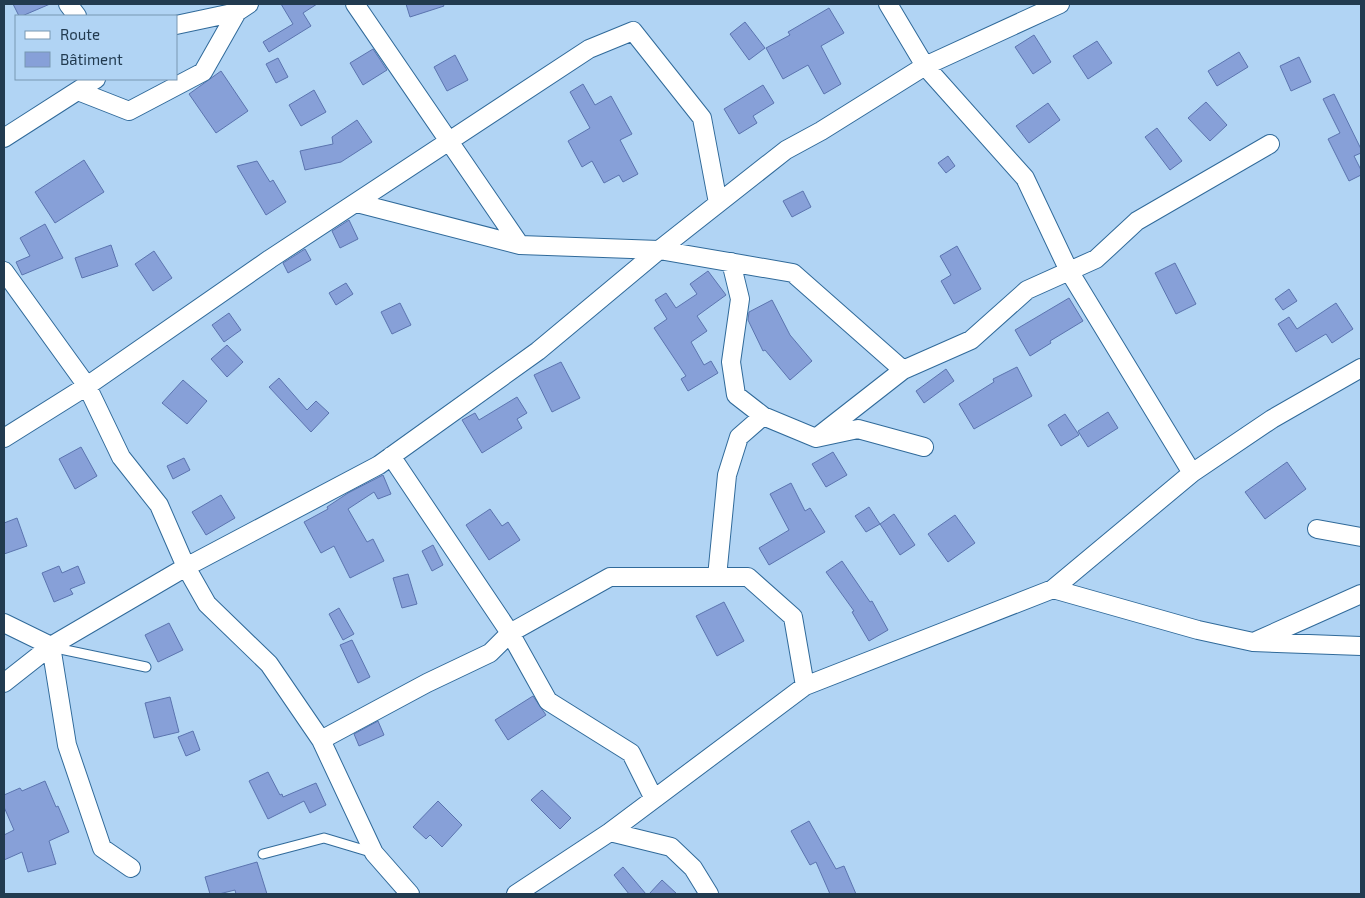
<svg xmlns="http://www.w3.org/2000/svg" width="1365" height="898" font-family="'Exo 2',sans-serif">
	<rect width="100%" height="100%" fill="#b1d4f4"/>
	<!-- building -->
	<path fill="#87a0d8" stroke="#5b74af" d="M13,4h37l-28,12h-3z
		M281,4h36l-14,9 8,13 -42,26 -6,-10 30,-18z
		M406,4h37l1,2 -34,11z
		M829,8l15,25 -23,13 20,38 -17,10 -16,-29 -25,14 -17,-31 24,-13 -2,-3z
		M745,22l20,26 -16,12 -19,-26z
		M1034,35l17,27 -18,12 -18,-27z
		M1097,41l15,22 -24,16 -15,-23z
		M373,49l14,21 -24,15 -13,-22z
		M1239,52l9,15 -31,19 -9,-15z
		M455,55l13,25 -21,11 -13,-24z
		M1299,57l12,25 -20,9 -11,-25z
		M278,58l10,19 -12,6 -10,-19z
		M221,71l27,40 -32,22 -27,-39z
		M583,84l12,21 16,-9 21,38 -12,6 18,34 -15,8 -4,-7 -15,8 -12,-22 -10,6 -14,-26 22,-13 -20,-36z
		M763,85l11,18 -21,13 4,7 -18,11 -15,-25z
		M314,90l12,22 -25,14 -12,-21z
		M1334,94l27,55v4l-7,3 7,14v5l-12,6 -21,-42 12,-6 -17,-34z
		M1206,102l21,23 -17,16 -22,-23z
		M1048,103l12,17 -31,23 -13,-17z
		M357,120l15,22 -31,20 -36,8 -5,-19 33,-7 -1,-7z
		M1157,128l25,33 -12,9 -25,-33z
		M948,156l7,10 -9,7 -8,-10z
		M84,160l20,32 -49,31 -20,-31z
		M257,161l13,21 3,-2 13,22 -20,13 -29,-49z
		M803,191l8,16 -19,10 -9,-16z
		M349,220l9,19 -18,9 -8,-17z
		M45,224l18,34 -41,17 -6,-13 14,-6 -10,-18z
		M111,245l7,21 -36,12 -7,-20z
		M957,246l24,43 -27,15 -13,-23 10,-6 -11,-19z
		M305,249l6,11 -23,13 -5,-10z
		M154,251l18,27 -19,13 -18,-27z
		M1175,263l21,41 -20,10 -21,-41z
		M708,271l18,24 -29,21 10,15 -16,11 13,23 7,-4 7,12 -30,18 -7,-12 5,-3 -32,-48 13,-9 -12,-19 11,-7 10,15 21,-14 -7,-10z
		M346,283l7,11 -17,11 -7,-12z
		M1289,289l8,12 -14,9 -8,-11z
		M1069,298l14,23 -33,20 1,2 -21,13 -15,-26z
		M772,300l18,35 22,26 -22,19 -25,-30 -2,1 -15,-31 1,-8z
		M400,303l11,22 -19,9 -11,-22z
		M1336,303l17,26 -21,14 -6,-9 -30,18 -18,-28 11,-7 8,12z
		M229,313l12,17 -17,12 -12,-17z
		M227,345l16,17 -16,15 -16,-18z
		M561,362l19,36 -28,14 -18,-37z
		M1017,367l15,29 -58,33 -15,-25 35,-22 -1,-3z
		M946,369l8,12 -30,22 -8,-12z
		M279,378l28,32 9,-9 13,12 -18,19 -42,-45z
		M183,380l24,21 -20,23 -25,-21z
		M517,397l10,16 -10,6 5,9 -40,25 -20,-33 13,-7 4,7z
		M1108,412l10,16 -30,19 -10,-16z
		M1065,414l14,21 -18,11 -13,-21z
		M81,447l16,29 -22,13 -16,-30z
		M833,452l14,23 -21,12 -14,-23z
		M184,458l6,12 -17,9 -6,-13z
		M1287,462l19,27 -41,30 -20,-27z
		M383,475l8,19 -13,5 -4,-7 -26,17 19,33 6,-3 11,22 -34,17 -16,-32 -13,7 -17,-31 24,-13 -1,-2 21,-14z
		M791,483l14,28 5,-3 15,24 -56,33 -10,-17 30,-18 -19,-36z
		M221,495l14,23 -29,17 -14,-23z
		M869,507l11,17 -14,8 -11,-16z
		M490,509l12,17 6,-4 12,18 -31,20 -23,-35z
		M894,514l21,31 -15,10 -20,-31z
		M955,515l20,28 -27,19 -20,-28z
		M17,518l10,28 -23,8v-31z
		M433,545l10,20 -11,6 -10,-20z
		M842,561l28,41 2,-1 16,29 -19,11 -17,-29 2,-1 -28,-39z
		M59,566l3,7 16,-7 7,17 -15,6 3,5 -19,8 -12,-29z
		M408,574l9,30 -15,4 -9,-30z
		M724,602l20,39 -27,15 -21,-40z
		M339,608l15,26 -11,6 -14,-26z
		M169,623l14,27 -25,12 -13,-27z
		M352,640l18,37 -12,6 -18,-38z
		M533,696l13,19 -38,25 -13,-20z
		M170,697l9,35 -25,6 -9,-35z
		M378,721l6,14 -25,11 -5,-12z
		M193,731l7,19 -14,6 -8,-19z
		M268,772l12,23 2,-1 1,3 33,-14 10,22 -16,8 -6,-12 -36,18 -19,-38z
		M45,781l11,26 2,-1 11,26 -20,9 7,23 -28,8 -6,-20 -18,8v-25l10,-5 -10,-23v-12l16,-7 2,3z
		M542,790l29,28 -11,11 -29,-29z
		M438,801l24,24 -20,22 -12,-12 -4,4 -13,-12z
		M809,821l27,48 8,-3 12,28h-26l-14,-32 -6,3 -19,-34z
		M257,862l10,32h-31l-1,-4 -16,4h-9l-5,-17z
		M623,867l23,27h-17l-15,-19z
		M662,880l15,14h-28z"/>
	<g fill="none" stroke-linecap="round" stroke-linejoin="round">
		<!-- lane casing -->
		<g stroke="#306a9a" stroke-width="11">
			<path id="lane" d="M51,647l95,20
				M263,854l61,-16 50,15"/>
		</g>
		<!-- street casing -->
		<g stroke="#306a9a" stroke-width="20">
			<path id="street" d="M68,4l9,12
				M355,4l165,241
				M888,4l37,62 100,112 44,93 123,202 -139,116
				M176,25l61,-13 12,-8
				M78,91l51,20 74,-39 34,-60
				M4,138l92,-59
				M357,203l163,42 139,5 134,23 110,97
				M731,262l9,37 -9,63 5,33 27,21 53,22 42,-9 66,18
				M4,271l83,115 34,71 38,48 27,62 21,37 62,60 52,76 53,113 36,41
				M4,438l83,-52 183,-127 319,-210 44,-18 69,87 16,85
				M816,438l87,-68 68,-30 56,-50 69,-31 41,-38 133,-77
				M391,456l119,177 38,68 83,52 23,46
				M1192,473l80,-54 89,-51
				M1317,529l44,8
				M717,577l10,-102 12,-38 24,-21
				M4,623l47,23 16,99 35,103 29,20
				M1256,641l105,-47
				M4,683l47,-37 135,-79 193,-102 159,-114 121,-101 127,-100 35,-19 104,-65 135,-62
				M321,740l106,-57 63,-30 20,-20 100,-56h138l45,40 12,69
				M610,832l61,15 22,21 16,26
				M516,894l94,-62 195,-146 248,-97 145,41 55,12 108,4"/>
		</g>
		<!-- lane -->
		<use href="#lane" stroke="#fff" stroke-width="9"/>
		<!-- street -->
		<use href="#street" stroke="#fff" stroke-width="18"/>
	</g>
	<!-- border -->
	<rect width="1365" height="898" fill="none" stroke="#223b50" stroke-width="10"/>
	<!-- legend -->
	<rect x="15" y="15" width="162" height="65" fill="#b1d4f4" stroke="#7897b2"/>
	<rect x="25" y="31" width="25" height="8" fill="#ffffff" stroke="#7897b2"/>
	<text x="60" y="40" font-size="15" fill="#223b50">Route</text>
	<rect x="25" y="52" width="25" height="15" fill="#87a0d8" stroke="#7897b2"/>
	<text x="60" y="65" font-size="15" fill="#223b50">Bâtiment</text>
</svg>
